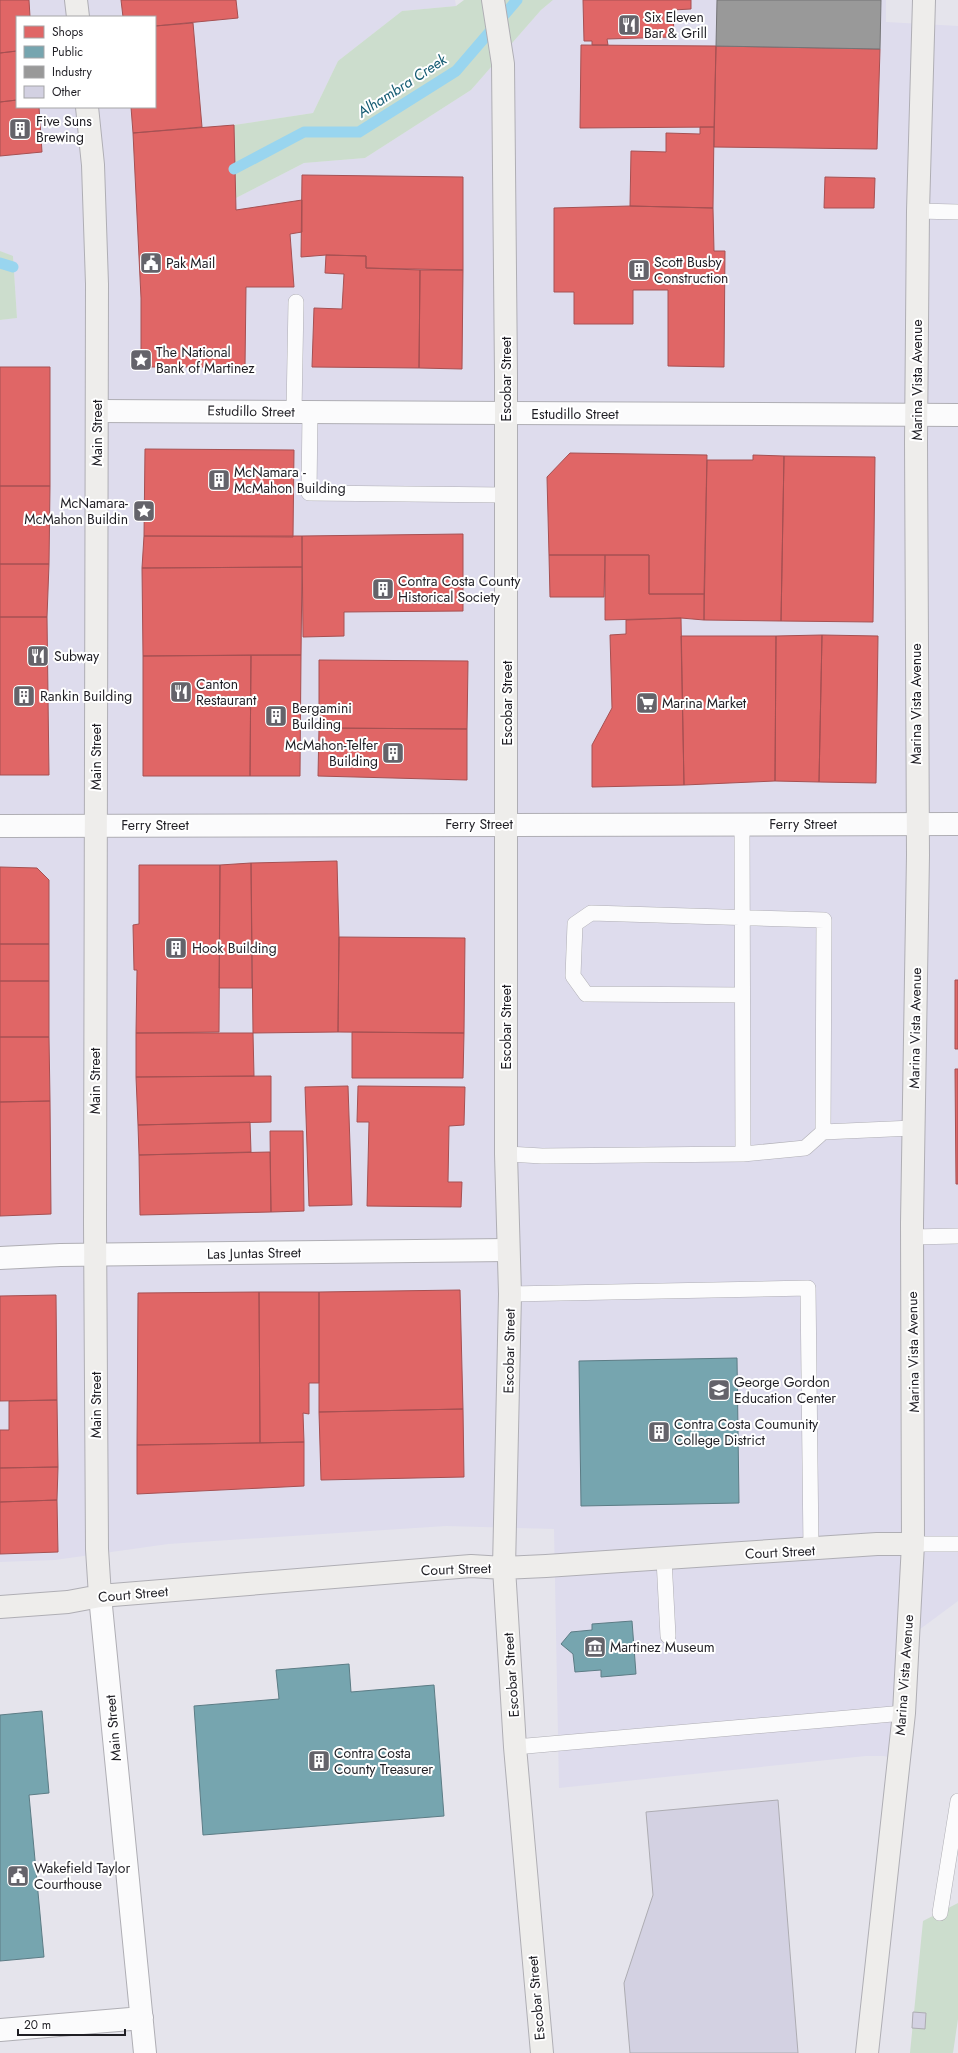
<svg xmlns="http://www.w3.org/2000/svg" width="958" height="2053" font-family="Jost,sans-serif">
	<rect width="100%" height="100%" fill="#e5e4ec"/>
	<!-- built -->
	<path fill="#dedced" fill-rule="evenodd" d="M0,0h455l1,6 -54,5 -64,50 -25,52 -79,12 2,73 68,-35 61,-5 106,-68 70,-80 12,-10h333v22l72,4v1575l-58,43 -2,115 -14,-3h-18l-307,32 -5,-259 -108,-3 -278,18 -113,16 -55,2v-1242l17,-2 -4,-61 -13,-6zM17,17h138v90h-138z"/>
	<!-- green -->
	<path fill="#ccddcd" d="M464,0h89l-12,10 -70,80 -106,68 -61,5 -68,35 -2,-73 79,-12 25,-52 64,-50 54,-5z
		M0,251l13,5 4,62 -17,2z
		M958,1903v116l-5,34h-43l13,-132z"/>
	<!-- shops -->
	<path fill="#e06666" stroke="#a65052" d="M0,0h29l1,17h-13v34l-17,2z
		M121,0h115l2,18 -83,8v-9h-32z
		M583,0h108v9l-18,1 1,27 -67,2 1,6h-16v-4h-8z
		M193,23l9,104 -69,6 -2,-26h24v-81z
		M581,45l135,1 -2,81 -134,1z
		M716,46l164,3 -3,100 -163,-2z
		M17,51v49l-17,2v-49z
		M17,100v7h22l3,45 -42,4v-54z
		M234,125l2,85 66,-10v32l-12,2 4,53h-48l-1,80h-104v-69l-8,-165z
		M700,127h14l-1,81 -83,-2 1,-55 35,1v-19l34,1z
		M302,175l161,2v93l-97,-2v-12l-40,-1 -25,2z
		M825,177l50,1 -1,30h-50z
		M630,206l83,2 1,43h11l-1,116 -56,-1v-76h-35v34h-59v-32h-20v-84z
		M326,255l40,1v12l54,2 -1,98 -107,-1 2,-59 28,1 2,-35 -19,-1z
		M420,270h43l-1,99 -43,-1z
		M0,367h50v119h-50z
		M145,449l149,1 -1,87 -149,-1z
		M570,453l137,2 -3,139h-55v-39h-100l-2,-78z
		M753,455l31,1 -3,165 -77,-1 3,-160h46z
		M784,456l91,1 -2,165 -92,-1z
		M0,486h50l-1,78h-49z
		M463,534v77l-119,1v24l-41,1 -1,-101z
		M144,536h158v31l-160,1z
		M549,555h56l-1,42h-54z
		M605,555h44v39h55v26l-23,-2 -76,2z
		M0,564h49l-2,53h-47z
		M302,567l-1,88 -158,1 -1,-88z
		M0,617h47l2,158h-49z
		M681,618l3,167 -92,2v-42l20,-37 -2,-73 16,-1v-14z
		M822,635l56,1 -2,147 -57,-1z
		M822,635l-3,147 -44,-1 1,-145z
		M681,636h95l-1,145 -91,4z
		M251,655l-1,121h-107v-120z
		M251,655h50l-1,121h-50z
		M319,660l149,1 -1,68 -148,-1z
		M319,728l148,1v51l-149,-4z
		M337,861l2,76 -1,95 -85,1 -2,-170z
		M251,863l1,125h-33l1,-123z
		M139,865h81l-1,167 -83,1 1,-63h-3l-1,-45 6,-1z
		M0,867l37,1 12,12v64h-49z
		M339,937l126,1 -1,95 -126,-1z
		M0,944h49v37h-49z
		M955,980h3v69h-3z
		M0,981h49v56h-49z
		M352,1032l112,1 -1,45h-111z
		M136,1033h117l1,43 -118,1z
		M0,1037h49l1,64 -50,1z
		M955,1069h3v115h-2z
		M271,1076v46l-133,3 -2,-48z
		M348,1086l4,119 -43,1 -4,-119z
		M358,1086l107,1 -1,38 -15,1 -1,56h14l-1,25 -94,-1 2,-84h-12z
		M50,1101l1,113 -51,2v-114z
		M250,1122l1,30 -112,3 -1,-30z
		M270,1131h33l1,80 -33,1z
		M270,1152l1,60 -131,3 -1,-60z
		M460,1290l3,119 -144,3v-120z
		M259,1292l1,151 -123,2 1,-152z
		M259,1292h60v91h-10v31l-6,-1 1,29 -44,1z
		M56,1295l1,105 -57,1v-105z
		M57,1400l1,67 -58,1v-38h9v-29z
		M463,1409l1,68 -143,3 -2,-68z
		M304,1442v44l-167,8v-49z
		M58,1467l-1,33 -57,2v-34z
		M57,1500l1,52 -58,2v-52z"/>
	<!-- public -->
	<path fill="#76a5af" stroke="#5c7c85" d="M737,1358l2,145 -158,3 -2,-145z
		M632,1621l4,53 -35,3v-7l-26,2 -2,-18 -12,-10 10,-12 21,-2v-6z
		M349,1664l2,28 83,-7 10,131 -241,19 -9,-129 85,-7 -3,-29z
		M42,1711l7,82 -20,2 15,162 -44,4v-246z"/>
	<!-- industry -->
	<path fill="#999" stroke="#747476" d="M717,0h164l-1,49 -164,-3z"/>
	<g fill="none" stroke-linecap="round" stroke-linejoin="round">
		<!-- stream -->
		<path stroke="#99d5ef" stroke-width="11" d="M234,169l70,-37h55l97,-61 61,-71
			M0,263l13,4"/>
	</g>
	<!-- building -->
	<path fill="#d3d1e2" stroke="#adacb2" d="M778,1800l20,253h-168l-6,-70 29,-88 -7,-83z
		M913,2012l13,1 -1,16 -13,-1z"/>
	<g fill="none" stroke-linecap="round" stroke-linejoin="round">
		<!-- lane casing -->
		<g stroke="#afaeb4" stroke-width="16">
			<path id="lane" d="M918,211l40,1
				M294,411l2,-109
				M310,412l-1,81 196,2
				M742,824l1,330
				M742,995l-156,-1 -13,-18 2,-52 16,-11 233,7 -1,212
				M506,1154l36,2 201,-2 62,-6 18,-16 90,-4
				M912,1237l46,-1
				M510,1294l298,-6 3,261
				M913,1544h45
				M664,1559l4,77
				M515,1747l389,-34
				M940,1913l18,-112"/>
		</g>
		<!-- street casing -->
		<g stroke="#afaeb4" stroke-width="24">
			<path id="street" d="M97,411l861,4
				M0,826l958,-2
				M0,1258l60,-3 448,-5
				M100,1596l45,457
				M0,2030l142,-12"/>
		</g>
		<!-- secondary casing -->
		<g stroke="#afaeb4" stroke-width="24">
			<path id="secondary" d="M76,0l2,17
				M493,0l10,64 3,312v778l4,140 -6,274 11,179 27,306
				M87,107l6,58 4,119 -2,939 2,326 3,47
				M0,1607l68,-5 32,-6 371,-30 33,2 42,-2 331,-22h36
				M867,2053l37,-340 9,-169 -1,-321 6,-368 -2,-413 2,-231 6,-211"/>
		</g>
		<!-- lane -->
		<use href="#lane" stroke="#fbfbfc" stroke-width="15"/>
		<!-- street -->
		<use href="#street" stroke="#fbfbfc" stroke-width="22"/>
		<!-- secondary -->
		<use href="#secondary" stroke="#eeedeb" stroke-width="22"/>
	</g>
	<!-- icons -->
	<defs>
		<g id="restaurant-square" transform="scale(1.15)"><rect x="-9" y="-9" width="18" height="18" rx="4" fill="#64636a" stroke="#fff"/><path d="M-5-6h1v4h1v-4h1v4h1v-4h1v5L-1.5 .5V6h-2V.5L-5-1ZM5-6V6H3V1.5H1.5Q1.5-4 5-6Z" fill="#fff"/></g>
		<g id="building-square" transform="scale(1.15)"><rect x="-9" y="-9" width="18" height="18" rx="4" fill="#64636a" stroke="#fff"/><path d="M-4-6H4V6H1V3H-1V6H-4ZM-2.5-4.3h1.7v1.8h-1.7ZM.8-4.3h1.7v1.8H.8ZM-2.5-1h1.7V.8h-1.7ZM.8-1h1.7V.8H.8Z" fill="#fff"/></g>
		<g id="civic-square" transform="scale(1.15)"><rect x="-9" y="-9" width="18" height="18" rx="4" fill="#64636a" stroke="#fff"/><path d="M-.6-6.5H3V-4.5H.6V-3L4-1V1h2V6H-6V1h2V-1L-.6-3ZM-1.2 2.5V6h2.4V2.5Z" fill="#fff"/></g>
		<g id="sight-square" transform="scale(1.15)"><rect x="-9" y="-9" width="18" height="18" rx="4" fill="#64636a" stroke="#fff"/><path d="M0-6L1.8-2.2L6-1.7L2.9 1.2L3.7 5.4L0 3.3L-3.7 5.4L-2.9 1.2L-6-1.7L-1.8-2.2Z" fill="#fff"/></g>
		<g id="supermarket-square" transform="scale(1.15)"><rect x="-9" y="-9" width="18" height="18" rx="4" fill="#64636a" stroke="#fff"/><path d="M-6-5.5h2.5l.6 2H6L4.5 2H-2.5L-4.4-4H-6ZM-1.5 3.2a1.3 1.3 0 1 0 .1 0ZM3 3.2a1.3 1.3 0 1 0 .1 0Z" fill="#fff"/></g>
		<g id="school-square" transform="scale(1.15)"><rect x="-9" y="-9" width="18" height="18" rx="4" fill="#64636a" stroke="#fff"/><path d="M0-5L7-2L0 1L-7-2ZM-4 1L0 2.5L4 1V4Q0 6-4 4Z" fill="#fff"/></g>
		<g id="museum-square" transform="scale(1.15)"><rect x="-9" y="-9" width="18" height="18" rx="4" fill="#64636a" stroke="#fff"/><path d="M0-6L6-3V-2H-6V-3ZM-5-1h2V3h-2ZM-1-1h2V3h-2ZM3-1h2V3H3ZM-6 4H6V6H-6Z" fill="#fff"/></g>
	</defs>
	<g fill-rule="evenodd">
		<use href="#restaurant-square" x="629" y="25"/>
		<use href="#building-square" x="20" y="129"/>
		<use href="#civic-square" x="151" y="263"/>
		<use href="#building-square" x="639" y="270"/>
		<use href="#sight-square" x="141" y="360"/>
		<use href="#building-square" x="219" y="480"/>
		<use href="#sight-square" x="144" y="511"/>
		<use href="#building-square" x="383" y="589"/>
		<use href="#restaurant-square" x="38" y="656"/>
		<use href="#restaurant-square" x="181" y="692"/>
		<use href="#building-square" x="24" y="696"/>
		<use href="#supermarket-square" x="647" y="703"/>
		<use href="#building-square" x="276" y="716"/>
		<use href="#building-square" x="393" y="753"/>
		<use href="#building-square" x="176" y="948"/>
		<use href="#school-square" x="719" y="1390"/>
		<use href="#building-square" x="659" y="1432"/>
		<use href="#museum-square" x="595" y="1647"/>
		<use href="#building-square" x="319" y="1761"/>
		<use href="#civic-square" x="18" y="1876"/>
	</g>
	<g text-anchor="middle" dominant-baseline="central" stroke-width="4" stroke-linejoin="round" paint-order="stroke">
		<!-- poi labels -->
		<g font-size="14" fill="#1f1e24" stroke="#fff" text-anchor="start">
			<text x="644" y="17">Six Eleven<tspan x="644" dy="16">Bar &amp; Grill</tspan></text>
			<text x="36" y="121">Five Suns<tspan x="36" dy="16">Brewing</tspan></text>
			<text x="654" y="262">Scott Busby<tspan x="654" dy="16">Construction</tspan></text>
			<text x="166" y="263">Pak Mail</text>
			<text x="156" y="352">The National<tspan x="156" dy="16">Bank of Martinez</tspan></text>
			<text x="234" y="472">McNamara -<tspan x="234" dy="16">McMahon Building</tspan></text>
			<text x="128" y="503" text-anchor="end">McNamara-<tspan x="128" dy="16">McMahon Buildin</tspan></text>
			<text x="398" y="581">Contra Costa County<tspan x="398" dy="16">Historical Society</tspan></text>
			<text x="54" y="656">Subway</text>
			<text x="196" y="684">Canton<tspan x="196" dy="16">Restaurant</tspan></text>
			<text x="40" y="696">Rankin Building</text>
			<text x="662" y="703">Marina Market</text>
			<text x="292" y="708">Bergamini<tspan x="292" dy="16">Building</tspan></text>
			<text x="378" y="745" text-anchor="end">McMahon-Telfer<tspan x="378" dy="16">Building</tspan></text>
			<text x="192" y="948">Hook Building</text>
			<text x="734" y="1382">George Gordon<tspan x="734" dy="16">Education Center</tspan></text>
			<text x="674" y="1424">Contra Costa Coumunity<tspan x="674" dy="16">College District</tspan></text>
			<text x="610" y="1647">Martinez Museum</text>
			<text x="334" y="1753">Contra Costa<tspan x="334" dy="16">County Treasurer</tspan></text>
			<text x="34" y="1868">Wakefield Taylor<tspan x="34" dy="16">Courthouse</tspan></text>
		</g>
		<!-- street labels -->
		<g font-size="14" fill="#1f1e24" stroke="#fff">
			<text transform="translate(506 379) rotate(-90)">Escobar Street</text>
			<text transform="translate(917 380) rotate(-90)">Marina Vista Avenue</text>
			<text transform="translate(251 411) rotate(1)">Estudillo Street</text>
			<text x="575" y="414">Estudillo Street</text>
			<text transform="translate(97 433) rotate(-90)">Main Street</text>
			<text transform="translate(507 703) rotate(-90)">Escobar Street</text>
			<text transform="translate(916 704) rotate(-90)">Marina Vista Avenue</text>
			<text transform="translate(96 757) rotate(-90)">Main Street</text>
			<text x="479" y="824">Ferry Street</text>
			<text x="803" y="824">Ferry Street</text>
			<text x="155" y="825">Ferry Street</text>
			<text transform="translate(506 1027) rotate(-90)">Escobar Street</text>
			<text transform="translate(915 1028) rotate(-89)">Marina Vista Avenue</text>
			<text transform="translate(95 1081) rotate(-90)">Main Street</text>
			<text transform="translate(254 1253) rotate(-1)">Las Juntas Street</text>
			<text transform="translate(509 1351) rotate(-89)">Escobar Street</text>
			<text transform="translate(913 1352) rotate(-91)">Marina Vista Avenue</text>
			<text transform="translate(96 1405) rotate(-90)">Main Street</text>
			<text transform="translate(780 1552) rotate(-3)">Court Street</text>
			<text transform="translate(456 1569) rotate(-2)">Court Street</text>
			<text transform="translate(133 1594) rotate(-5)">Court Street</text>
			<text transform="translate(511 1675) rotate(-94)">Escobar Street</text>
			<text transform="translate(904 1675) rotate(-86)">Marina Vista Avenue</text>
			<text transform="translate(113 1728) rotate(-95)">Main Street</text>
			<text transform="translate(536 1998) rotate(-95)">Escobar Street</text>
		</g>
		<!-- water labels -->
		<g font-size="15" font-style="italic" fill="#165c73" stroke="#fff">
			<text transform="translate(402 86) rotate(-33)">Alhambra Creek</text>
		</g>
	</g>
	<!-- legend -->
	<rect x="16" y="16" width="140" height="92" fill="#ffffff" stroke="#a5a5a7"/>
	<rect x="24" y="26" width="20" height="12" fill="#e06666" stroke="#a5a5a7"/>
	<text x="52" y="36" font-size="12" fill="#1f1e24">Shops</text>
	<rect x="24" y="46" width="20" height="12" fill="#76a5af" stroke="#a5a5a7"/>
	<text x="52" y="56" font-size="12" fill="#1f1e24">Public</text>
	<rect x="24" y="66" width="20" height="12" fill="#999999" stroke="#a5a5a7"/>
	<text x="52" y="76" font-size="12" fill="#1f1e24">Industry</text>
	<rect x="24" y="86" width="20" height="12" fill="#d3d1e2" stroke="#a5a5a7"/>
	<text x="52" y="96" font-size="12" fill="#1f1e24">Other</text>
	<!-- scale -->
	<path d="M18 2029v6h107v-6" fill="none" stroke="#1f1e24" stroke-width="2"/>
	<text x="24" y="2029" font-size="12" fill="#1f1e24" stroke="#ffffff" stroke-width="3" paint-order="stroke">20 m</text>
</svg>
